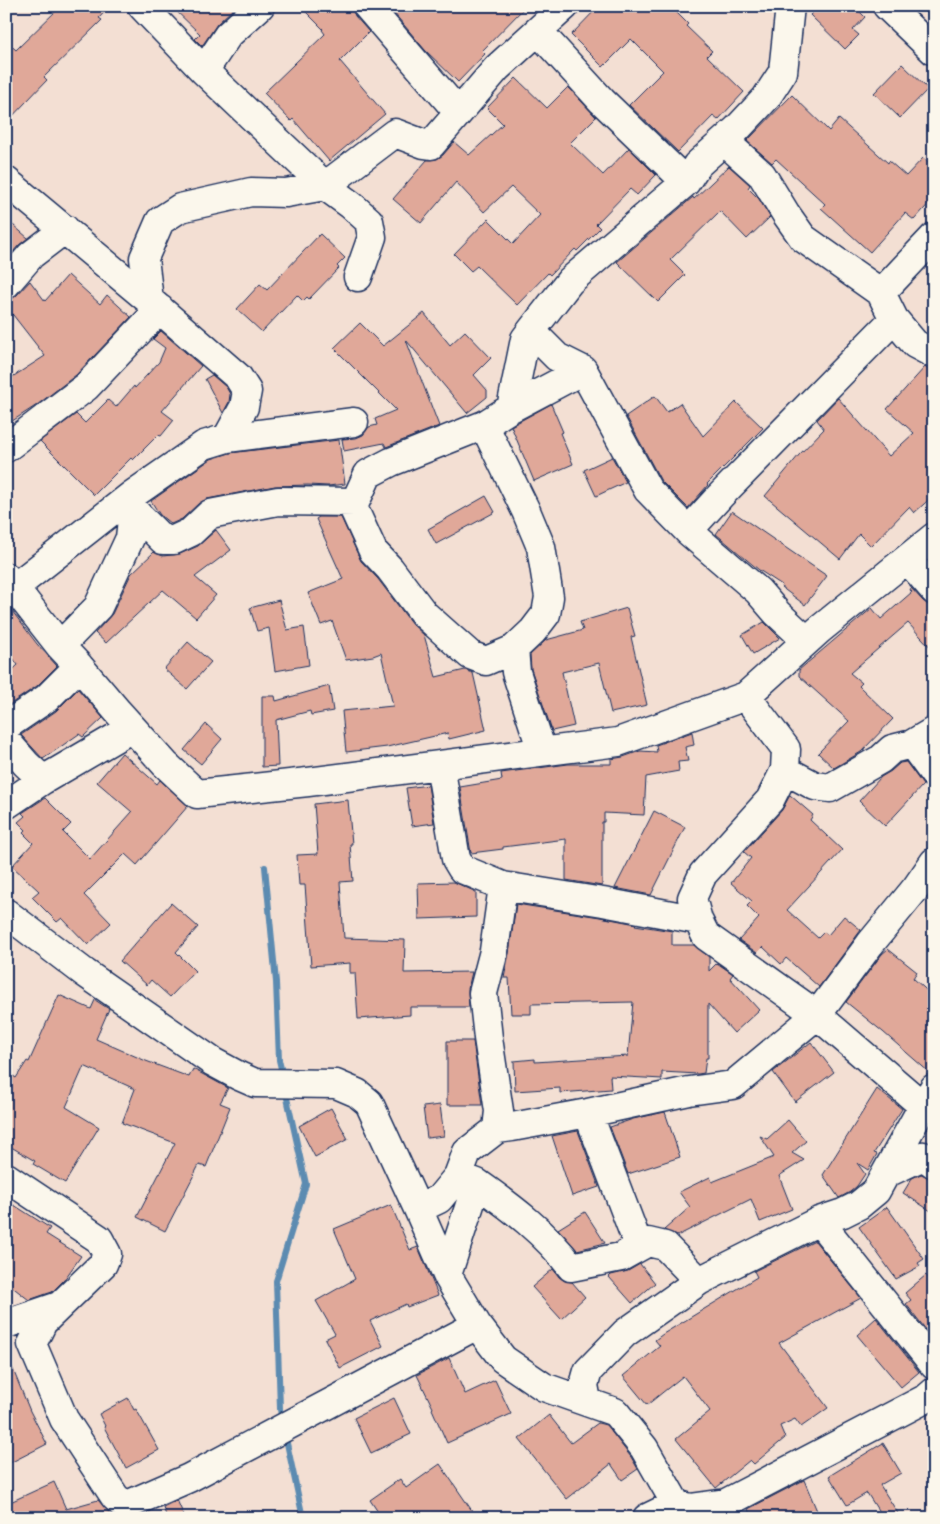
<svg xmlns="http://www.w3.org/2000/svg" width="940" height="1524" font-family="'Shantell Sans',sans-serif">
	<rect width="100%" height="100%" fill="#f3dfd3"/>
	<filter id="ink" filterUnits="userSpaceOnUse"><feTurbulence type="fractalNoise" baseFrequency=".02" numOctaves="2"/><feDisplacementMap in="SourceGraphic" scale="10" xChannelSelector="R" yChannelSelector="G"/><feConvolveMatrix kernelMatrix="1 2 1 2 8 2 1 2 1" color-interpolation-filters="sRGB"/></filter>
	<g filter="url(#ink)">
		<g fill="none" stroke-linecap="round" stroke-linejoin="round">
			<!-- stream -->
			<path stroke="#5c8bb1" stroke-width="6" d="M265,867l11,115 3,78 4,17
				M282,1422l-2,-13 -4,-128 30,-97 -21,-95
				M285,1434l18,84"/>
		</g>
		<!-- building -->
		<path fill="#e0a899" stroke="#1b2f5e" d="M61,6h49l-11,12 3,2 -58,57 3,3 -41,43v-82l10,9z
			M171,6h65l-19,18 -15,22 -7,-7 5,-5z
			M300,6h52l3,10 14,16 -29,29 45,53 -56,47 -36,-42 -2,2 -27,-28 61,-59 -3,-4 1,-1z
			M388,6h138l-44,45 3,3 -27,28 -33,-32z
			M599,6h71l18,18 -2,2 26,25 -5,5 37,36 -26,28 -5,-4 -35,36 -49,-47 34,-34 -32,-32 -28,28 -32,-32z
			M818,6h36l11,11 -12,13 6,5 -14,14 -35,-34z
			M902,64l26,25 -28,29 -26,-25z
			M516,78l31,30 21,-21 28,30 -26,26 33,32 26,-27 27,27 -19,20 -7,-6 -34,35 4,4 -23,23 -2,-2 -25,26 -2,-2 -31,32 -40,-39 -6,5 -17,-17 34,-35 25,25 27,-29 -29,-28 -27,25 -28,-30 -35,41 -28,-24 34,-39 10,-1 6,-4 11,-13 15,13 34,-31 -16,-16z
			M792,95l37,36 10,-12 49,44 1,-2 17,15 17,-18 11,9v31l-20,22 -9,-7 -35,39 -49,-44 4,-4 -49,-45 -4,4 -25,-22z
			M729,166l21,19 -2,3 11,11 11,18 -23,22 -27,-28 -50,49 15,15 -27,27 -41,-40 76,-65 1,2z
			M6,219l22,19 -9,7 -13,15z
			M320,234l25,24 -8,8 2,2 -30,31 -2,-2 -4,4 -6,-6 -35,37 -25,-23 23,-25 7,6z
			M68,275l32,29 7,-9 24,22 -55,58 -39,30 -31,20v-44l39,-25 -39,-50v-7h6l5,-4 13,-14 15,20z
			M424,313l26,32 15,-14 26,27 -17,17 13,15v7l-20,16 -61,-73 33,86 -53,21 -2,-4 -40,8 -2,-12 14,-1 7,-3 6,-8 8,-2 -2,-6 21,-9 -62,-62 26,-25 23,23z
			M161,331l40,35 -39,45 12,9 -13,16 -3,-1 -25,25 -2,-2 -37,37 -54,-54 36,-27 9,9 23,-23 8,7 18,-21 1,2 24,-26 6,-14 -12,-9z
			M925,367l9,8v120l-20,18 -5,-6 -38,39 -12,-12 -19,25 -75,-63 34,-41 25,-26 -7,-9 21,-22 51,58 25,-23 -27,-24z
			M212,375l14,12 4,7 -1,8 -6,11 -18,-34z
			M655,396l12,16 13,-9 23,33 33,-34 27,26 -56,56 1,1 -20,23 -27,-27 -35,-65z
			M551,404l12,28 -3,1 13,31 -39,17 -23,-55z
			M339,440l6,44 -17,2 -20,-1 -33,1 -68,13 -8,4 -17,16 -11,5 -11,-9 -9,-14 60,-42 19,-6z
			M612,457l14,25 -30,14 -12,-26z
			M486,496l9,16 -59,32 -8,-15z
			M732,511l95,65 -22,29 -24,-18 1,-2 -23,-15 -43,-36z
			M319,517h22l20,44 17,18 34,45 12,11 12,42 29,-7 8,3 13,57 -37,9 -1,-6 -61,14 -41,5 -4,-41 51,-5 -12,-53 -8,3 -27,4 -14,-39 -11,4 -13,-32 35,-14 -27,-60z
			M216,530l15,20 -36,27 21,18 -20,23 -33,-28 -57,53 -11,-10 17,-19 19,-40 23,-22 9,4 17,-2 18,-8z
			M911,588l12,13 5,4h6v46l-26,-28 -58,50 12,10 -3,3 34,33 -32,33 -27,16 -16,-15 31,-32 -50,-45v-6l73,-62 9,11 31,-27 -2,-2z
			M279,600l8,30 17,-3 5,38 -34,6 -6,-43 -12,3 -7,-23z
			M6,603l31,41 20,22 -20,20 -31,21v-31l12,-11 -12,-16z
			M627,608l8,28 -4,1 16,68 -36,8 -12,-50 -37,9 12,54 -22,5 -21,-62 -1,-14 16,-15 37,-10 -3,-8z
			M764,622l16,16 -27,16 -11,-19z
			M188,642l23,20 -24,27 -23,-20z
			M329,686l4,25 -22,4 -1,-4 -34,9 2,46 -16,1v-71h13l1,5z
			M78,689l25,29 -20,19 -4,-3 -36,25 -22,-24 35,-24z
			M206,724l16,15 -21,25 -17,-14z
			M692,732l2,13 -9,2 3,14 -10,1 1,9 -33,6 -2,38 -40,-2v9h-2v64l-36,-6v-41l-63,8v2l-32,4 -11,-66 42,-7 -1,-7 67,-9h43v-5l12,-2 17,-6 17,1 -1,-7z
			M122,753l35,31 3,-4 28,26 -51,59 -12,-11 -41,41 27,28 -23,22 -26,-27 -5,4 -25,-25 7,-6 -27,-25 21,-23 -10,-10 3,-3 -8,-8 7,-6 -3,-3 23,-15 26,26 -8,8 27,27 42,-47 -35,-30z
			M906,762l17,23 -38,41 -26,-25 22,-24 10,-6 9,-8z
			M428,785l6,38 -22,3 -6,-38z
			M790,795l23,20 -3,5 32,30 -55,60 31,28 6,-6 4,3 16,-19 17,14 -42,57 -33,-29 -5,6 -18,-17 -6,6 -18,-13 20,-22 -12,-12 5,-5 -21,-18 20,-25 -7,-6 38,-42z
			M348,800l4,44h-2l3,37 -13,1 4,56 61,2 -1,33 68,-1 -4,17 1,18h-59v8l-52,4 -3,-46h-5v-10l-39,3 -6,-81h-6l-2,-30 21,-1 -4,-50z
			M654,811l31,16 -34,68 -36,-7z
			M454,882l22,10v25l-57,2 -1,-36z
			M171,903l27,24 -22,25 19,19 -25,26 -19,-17 -4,5 -27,-24z
			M516,904l84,13 36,7 -1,1 37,6v14h22l15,12v14l8,-8 16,11 -3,4 29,32 -25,23 -26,-29v54h-2l-2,15 -6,1 -36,-2v7l-52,-3 1,13 -51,4v-5l-45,3 -1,-30 21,-2v3l93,-6 5,-54 -102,2v10h-20l-2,-36h-5l5,-25z
			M888,949l29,23 -4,6 21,19v75l-4,1 -47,-41 -37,-30 36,-48z
			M59,995l32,14 4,-9 14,9 -13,30 50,22 43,16 4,-8 35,19 -8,15 10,4 -24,60 -7,-2 -34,66 -28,-14 38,-74 -53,-20 13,-34 -51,-23 -18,41 33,20 -34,56 -32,-19 2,-3 -29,-17v-73l10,7 11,-17 2,1z
			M447,1041h26l9,64h-35z
			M811,1042l23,30 -39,30 -22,-30z
			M877,1089l25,20 -28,44 3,1 -9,16 -11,-7 8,11 -8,12 -7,6 -11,6 -16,-23z
			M440,1105l4,31 -17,2 -4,-31z
			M331,1108l17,31 -33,18 -16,-31z
			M665,1112l15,45 -52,17 -18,-47 23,-8z
			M788,1120l18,21 -14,12 12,7 -25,16 13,33 -32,13 -9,-23 -74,37 -13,-6 26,-23 -11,-15 31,-15 2,5 62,-25 -14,-21 7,3z
			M578,1131l21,56 -27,9 -20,-60z
			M921,1174l13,5v34l-31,-20 9,-15z
			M14,1205l36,23 -4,6 35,22 -17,24 -12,12 -23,8 -23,-18v-65z
			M391,1205l19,45 8,-3 20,48 -31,12 -1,-3 -36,17 13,25 -43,22 -15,-29 10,-5 -19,-33 39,-22 -21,-50z
			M887,1207l37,52 -6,4 2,3 -24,13 -37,-52z
			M585,1212l20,31 -28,7 -19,-21z
			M815,1241l46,57 -82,45 49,65 -27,19 -6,-8 -15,7 5,12 -31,26 -4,-4 -34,28 -40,-49 34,-28 -27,-35 -36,29 -24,-29 37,-30 -5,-6 8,-6 94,-57 -3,-6z
			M640,1264l15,19 -23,20 -23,-26 2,-2 17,-4z
			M553,1269l6,8 6,4 7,1 13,15 -24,22 -29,-32z
			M926,1275l8,10v41l-7,5 -21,-27 5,-4 -6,-7z
			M876,1318l43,54 -18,15 -44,-52z
			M7,1355l23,56 17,33 -41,21z
			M449,1358l16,36 30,-14 16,34 -64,29 -15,-34 1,-1 -16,-33z
			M128,1398l6,12 2,-1 23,41 -33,18 -22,-41 1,-1 -6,-12z
			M394,1398l17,36 -40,19 -17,-35z
			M549,1415l22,28 27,-20 8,2 25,32 7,12 -16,11 -11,-16 -44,35 -48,-60z
			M883,1443l18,30 -21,12 21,33h-18l-16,-25 -20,12 -18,-29z
			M440,1464l37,54h-95l-12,-18 30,-21 6,9z
			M804,1480l16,38h-68l-4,-9z
			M54,1482l12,27 32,-9 16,18h-108v-14z
			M177,1500l8,18h-18l-4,-11z"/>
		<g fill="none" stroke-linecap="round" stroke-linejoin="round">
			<!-- minor casing -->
			<g stroke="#1b2f5e" stroke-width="31">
				<path id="minor" d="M142,6l62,65 121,115 26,19 18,16 3,16 -14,40
					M367,6l91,106
					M887,6l47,45
					M538,31l64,70 84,81
					M204,71l24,-36 32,-29
					M724,141l38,34 24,39 17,24 78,55 13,26 21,25 19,10
					M6,181l143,119 89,77 9,14 -3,16 -17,31
					M6,284l25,-29 34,-26
					M881,293l53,-56
					M149,300l-5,-42 16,-37 20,-13 71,-16 35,1 39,-7 70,-53 29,11 7,1 66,-77 68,-62
					M531,331l26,26 26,13 65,120 40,41 70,60 19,22 30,28
					M511,408l14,-69 6,-8 39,-50 116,-99 11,-17 39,-35 30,-32 17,-26 7,-66
					M484,425l42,86 15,36 8,50 -3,17 -13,17 -19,18 -28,12 -16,-6 -46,-41 -34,-45 -17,-18 -20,-44 15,-33 23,-12 93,-37 27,-17 72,-38
					M6,448l80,-61 74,-78
					M133,510l30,30h11l17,-8 19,-18 68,-13 77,1
					M688,531l32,-35 174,-177
					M907,559l27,31
					M6,577l54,69 19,20 39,46 47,52 32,30 111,-12 310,-40 128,-46 73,-66 115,-93
					M14,586l6,-3 112,-88 72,-50 23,-7 127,-16
					M60,646l38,-39 32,-69 3,-28 -1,-12
					M514,649l2,23 23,70 1,10
					M746,696l40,53 -1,21 -15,30 -67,74 -11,24 6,22 8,16 111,79 106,91
					M6,726l41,-28 32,-32
					M6,741l20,23 17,16
					M912,744l22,30
					M440,765l16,94 6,10 41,17 100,16 95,18
					M785,770l30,16 15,2 51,-29 11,-10 20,-5 22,-13
					M6,805l37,-25 89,-52
					M6,913l79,60 128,89 26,14 16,7 81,1 21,9 12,10 49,106 29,66 30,50 26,34 41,28 71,25 29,36 32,56 14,4 8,10
					M588,1113l51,134
					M497,1129l2,-18 -11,-73 -5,-45 11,-42 9,-65
					M887,1173l36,-17 11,8
					M6,1177l93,62 8,15 -4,10 -60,58 -11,22 32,75 51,78 10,9 64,-28 288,-153
					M477,1183c34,24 69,50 94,84l50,-10 27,-15 17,4 34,35
					M418,1209l21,-10 19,-23
					M819,1221l115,144
					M447,1275l30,-92 -19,-7 9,-24 30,-23 15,-2 76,-14 101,-22 44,-6 84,-70 53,-71 46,-56 18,-26
					M6,1324l53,-18
					M587,1401l-3,-16 4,-14 37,-38 74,-52 120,-60 24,-8 16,-8 17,-14 47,-85 11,-18
					M690,1508l36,-5 201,-105 7,-6
					M647,1518l29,-14"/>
			</g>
			<!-- minor -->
			<use href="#minor" stroke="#fbf7ec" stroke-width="28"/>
		</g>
	</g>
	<!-- margin -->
	<rect width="940" height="1524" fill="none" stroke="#fbf7ec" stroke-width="25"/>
	<rect x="12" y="12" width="915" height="1499" fill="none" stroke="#1b2f5e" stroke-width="2" filter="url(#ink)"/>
</svg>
